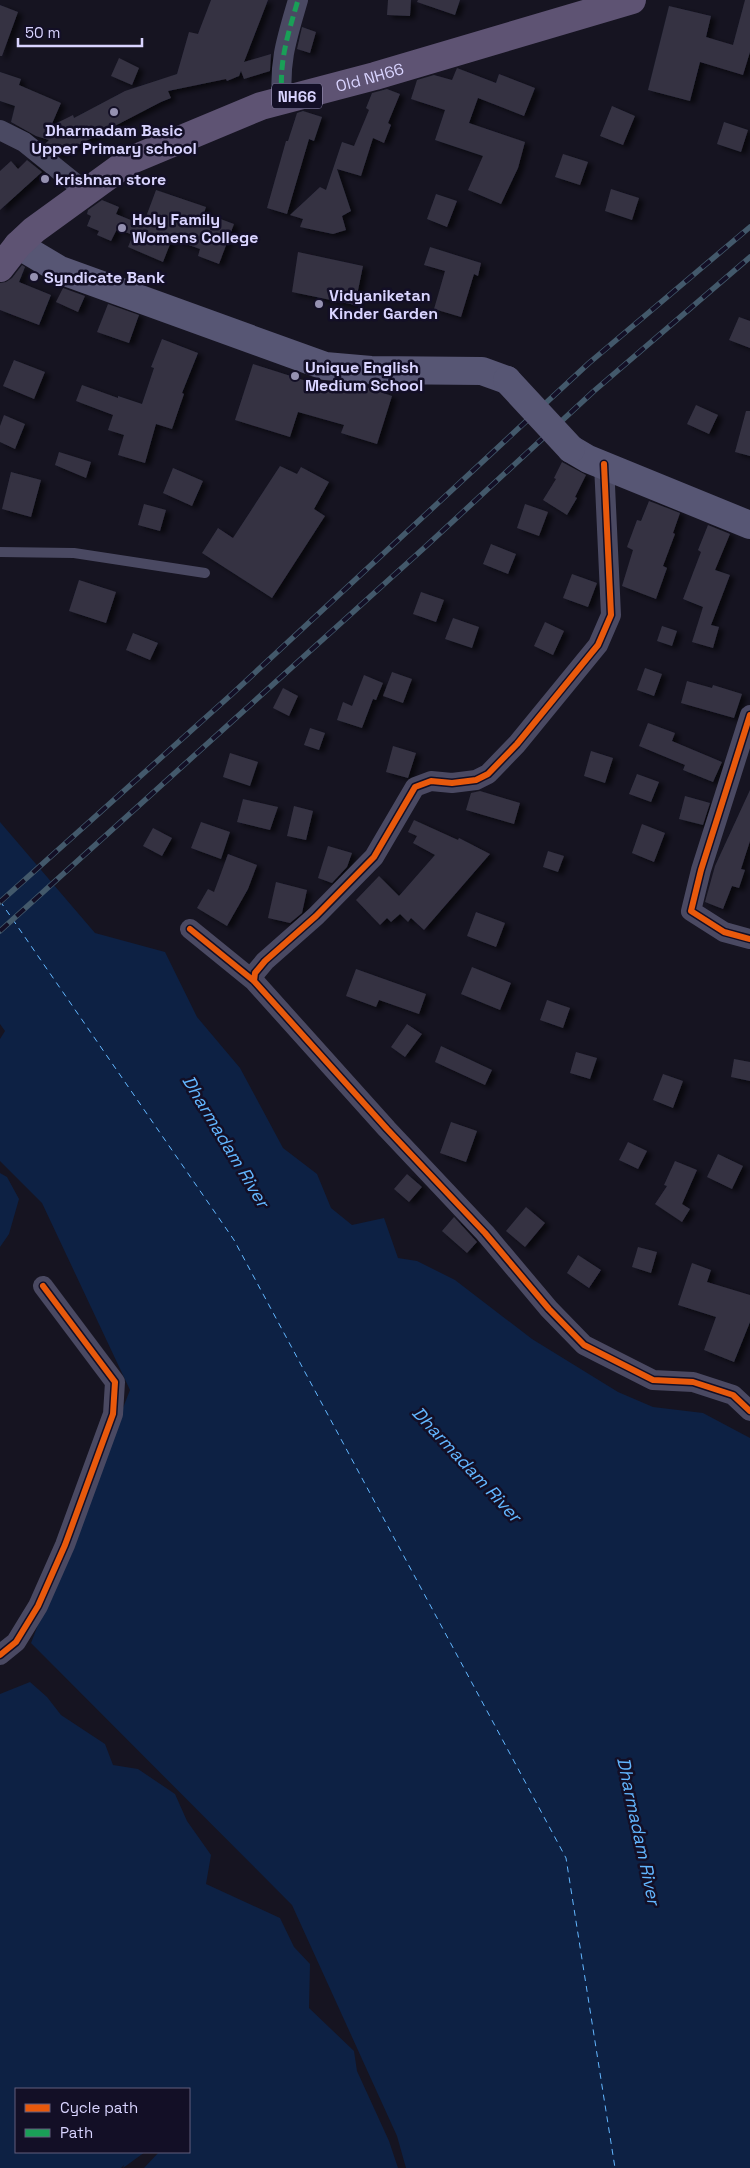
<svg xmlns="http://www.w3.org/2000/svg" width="750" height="2168" font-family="'Space Grotesk',sans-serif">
	<defs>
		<filter id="shadow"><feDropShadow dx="5" dy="3" stdDeviation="2.5" flood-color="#0009"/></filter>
	</defs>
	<rect width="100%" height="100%" fill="#161421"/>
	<!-- water -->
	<path fill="#0d2144" d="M0,822l95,111 70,19 32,65 43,51 43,80 34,26 14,34 21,17 32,-7 14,40 19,3 38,19 77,59 86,53 35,15 50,6 47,25v730h-344l-9,-32 -105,-231 -261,-262 99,-253 -88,-187 -42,-42v-122l5,-8 -5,-7z
		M0,1173l7,4 12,22 -10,35 -9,13z
		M30,1682l17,15 14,18 44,29 8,21 25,4 37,25 12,27 24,34 -5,29 74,34 14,29 16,17 -1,44 45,43 3,20 32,70 9,27h-254l15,-16h30v-63h-173v63h129l-22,16 1,-3 -3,3h-121v-474z"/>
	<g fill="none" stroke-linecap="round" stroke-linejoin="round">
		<!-- ferry -->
		<path stroke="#62b6ff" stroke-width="1" stroke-dasharray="6 5" stroke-linecap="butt" d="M0,901l234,339 332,618 49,310"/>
	</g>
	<!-- building -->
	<path fill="#343243" filter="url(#shadow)" d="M211,0h57l-24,62 27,-8 -1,17 -26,8 -3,-8 -2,5 -12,5 -1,-2 -58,12 3,7 -10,4 -102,53 -14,-11 4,-4 -13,-4 -25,-14 4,-16 -15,-5v-29l21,7 -2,6 42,18 -10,23 22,-11 1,3 51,-27 52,-17 12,-42 9,2z
		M388,0h23l-1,16 -23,-1z
		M418,0h42l-5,15 -38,-13z
		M745,0h5v52l-7,23 -43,-13 -10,39 -42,-11 21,-84 42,10 -5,21 27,8z
		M0,5l18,7 -16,44h-2z
		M302,27l14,5 -6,21 -13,-4z
		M119,58l20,10 -7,17 -21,-9z
		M457,68l39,15 3,-9 36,14 -11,28 -46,-18 -9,25 56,19 -7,26 -17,36 -33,-14 15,-34 -48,-16 10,-30 -34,-11 6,-19 17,-5 18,5z
		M387,89l13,5 -12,29 3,2 -7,18 -11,-5 -12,38 -24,-7 14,42 -9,5 4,14 -13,4 -33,-7 3,-8 -13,-4 30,-28 6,3 16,-48 12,4 15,-36 -3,-2 6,-15z
		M612,106l23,10 -12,29 -23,-9z
		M303,111l19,6 -8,24 -5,-2 -22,75 -20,-6 19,-67h2l9,-28z
		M724,122l24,8 -7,22 -24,-8z
		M563,154l25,8 -8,23 -25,-8z
		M27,160l15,12 -42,38v-39l11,-10 7,8z
		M611,189l28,9 -7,22 -27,-9z
		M156,190l50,17 -2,6 30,11 -15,40 -21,-8 2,-7 -28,-10 -9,23 -35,-15 5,-12 -16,-6 -6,12 -14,-6 2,-4 -12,-5 4,-10 -4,-2 1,-4 14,-10 17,7 -3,7 27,11z
		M436,194l21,7 -10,26 -20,-8z
		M430,247l51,16 -3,13 -4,-2 -13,43 -27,-8 11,-38 -21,-6z
		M298,252l65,14 -8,39 -63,-13z
		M22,265l3,2 -6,15 32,13 -12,30 -39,-15v-27l6,-1 6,-4z
		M63,288l22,8 -7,16 -22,-10z
		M108,304l31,11 -10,28 -32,-11z
		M739,317l11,4v27l-21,-8z
		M162,339l36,14 -16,40 2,1 -12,35 -16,-5 -11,39 -27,-8 6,-20 -16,-5 5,-15 -37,-14 6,-16 36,13v-2l24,8 12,-36 -3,-1z
		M14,360l31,12 -11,27 -31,-13z
		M253,364l66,21v-3l35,9 3,-7 35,12 -15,48 -36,-11 3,-8 -46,-13 -8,25 -55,-17z
		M696,405l22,10 -9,19 -22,-10z
		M746,411h4v45l-15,-4z
		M4,415l21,9 -10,25 -15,-7v-16z
		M59,452l32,10 -5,16 -31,-13z
		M562,462l24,13 -11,22 2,1 -10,17 -24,-15 13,-21 -2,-1z
		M280,466l17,8 4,-7 28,15 -15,27 11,7 -53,82 -70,-45 16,-25 15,10z
		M173,468l30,13 -11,25 -29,-13z
		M11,472l30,8 -10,37 -29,-8z
		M649,501l31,12 -7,20 2,1 -12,32 4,2 -11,31 -34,-13 11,-36 -6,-3 10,-27 4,1z
		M144,504l22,6 -6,21 -22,-6z
		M525,504l23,8 -9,24 -22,-8z
		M708,525l22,9 -15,36 15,5 -19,50 8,2 -6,21 -21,-6 11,-35 -20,-8 18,-47 -3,-2z
		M491,544l25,10 -8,20 -25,-10z
		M572,574l25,9 -9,24 -25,-9z
		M79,580l37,12 -10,31 -37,-12z
		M421,592l23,8 -8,22 -23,-8z
		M453,618l26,9 -7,21 -27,-9z
		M545,622l19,9 -11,24 -19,-9z
		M662,626l15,5 -5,15 -15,-5z
		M133,633l25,10 -8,17 -24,-10z
		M645,668l17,6 -8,22 -17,-6z
		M392,672l20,7 -9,24 -20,-7z
		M364,675l19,8 -7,17 -3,-1 -11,29 -25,-8 6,-18 9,4z
		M687,681l25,7 1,-3 29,9 -8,24 -53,-15z
		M283,688l15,8 -9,20 -16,-8z
		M648,723l27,10 -3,8 50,21 -9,20 -30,-12 2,-5 -46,-19z
		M310,728l15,5 -6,17 -15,-5z
		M393,746l23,7 -8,25 -22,-6z
		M591,751l22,7 -8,25 -21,-7z
		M230,753l28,9 -8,24 -27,-9z
		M637,774l22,8 -8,20 -22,-8z
		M750,790v51l-9,28 4,1 -6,18 -7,-2 -9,23 -18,-7 10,-36z
		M480,791l40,12 -6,21 -48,-14 5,-17z
		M685,796l25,7 -7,22 -24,-6z
		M243,799l35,8 -8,23 -33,-8z
		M294,806l19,5 -7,29 -19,-4z
		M414,820l44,20 1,-2 31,16 -66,76 -13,-12 -3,4 -8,-8 -9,8 -4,-4 -7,7 -24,-25 23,-24 20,20 36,-41 -22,-12 4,-7 -9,-4z
		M201,822l29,10 -9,27 -30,-11z
		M642,824l23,9 -11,29 -22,-9z
		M153,828l19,10 -10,18 -19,-10z
		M328,846l24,7 -5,14 -15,16 -14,-5z
		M548,851l16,5 -6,16 -15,-5z
		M228,854l29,11 -9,24 -21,37 -30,-18 11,-19 6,3z
		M276,882l31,8 -5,23 -12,10 -22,-5z
		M476,912l29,11 -9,24 -29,-11z
		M472,967l39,16 -11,27 -39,-16z
		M356,969l70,25 -7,20 -40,-14 -3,7 -30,-11z
		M547,1000l23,8 -7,20 -23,-8z
		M407,1024l15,10 -17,23 -14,-10z
		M441,1046l51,24 -7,15 -50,-23z
		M576,1052l21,6 -7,21 -20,-6z
		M734,1059l16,3v19l-19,-4z
		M663,1074l20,7 -10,27 -20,-8z
		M451,1122l26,9 -11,31 -26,-9z
		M628,1142l19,9 -9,18 -19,-9z
		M718,1154l25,12 -11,23 -25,-12z
		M675,1161l22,9 -15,34 8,5 -8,13 -27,-18 12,-18 -3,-1z
		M407,1174l15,13 -13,15 -15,-13z
		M526,1207l19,16 -20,24 -19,-16z
		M454,1217l23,25 -10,11 -25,-22z
		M638,1247l19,5 -6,21 -19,-6z
		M578,1255l23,15 -12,18 -22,-15z
		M692,1263l19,7 -4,12 43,13v27l-16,40 -30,-12 12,-33 -38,-12z"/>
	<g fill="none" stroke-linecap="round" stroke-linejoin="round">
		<!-- service -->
		<path stroke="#4a4962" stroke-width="10" d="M0,552l74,1 131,20"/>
		<!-- minor -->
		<path stroke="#4a4962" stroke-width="20" d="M282,100c-3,-40 5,-62 16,-100
			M0,130l24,12 62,50
			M750,715l-49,155 -10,41 33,21 26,7
			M190,929l64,52 133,148 98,104 64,76 35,36 69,35 40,2 40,13 17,16
			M254,981l1,-8 10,-12 51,-45 58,-59 41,-70 16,-6 21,2 24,-3 12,-6 29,-30 81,-99 13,-30 -7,-151
			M0,1655l16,-13 22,-36 27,-61 48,-131 2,-32 -72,-96"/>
		<!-- secondary -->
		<path stroke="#575674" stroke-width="28" d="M18,245l42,25 265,96 46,4 111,1 25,9
			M571,449l17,10 162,66"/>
		<!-- primary -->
		<path stroke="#5e5373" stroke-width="28" id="s1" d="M0,268l18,-23 16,-15 95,-69 132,-55 114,-30 257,-76"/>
		<!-- rail casing -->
		<g stroke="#43596b" stroke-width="5.5">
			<path id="rail" d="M0,902l232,-208 357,-331 161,-136
				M0,931l424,-383 170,-157 156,-134"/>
		</g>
		<!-- rail -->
		<use href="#rail" stroke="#130f26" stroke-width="4" stroke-dasharray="11" stroke-linecap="butt"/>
		<!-- secondary-bridge -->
		<path stroke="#575674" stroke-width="28" d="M507,380l64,69"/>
		<!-- quiet -->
		<path stroke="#1a9f57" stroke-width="5" stroke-dasharray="10 5" stroke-linecap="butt" d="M282,100c-3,-40 5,-62 16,-100"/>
		<!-- cycleway casing -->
		<g stroke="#130f26" stroke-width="9">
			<path id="cycleway" d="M750,715l-49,155 -10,41 33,21 26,7
				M190,929l64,52 133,148 98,104 64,76 35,36 69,35 40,2 40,13 17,16
				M254,981l1,-8 10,-12 51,-45 58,-59 41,-70 16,-6 21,2 24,-3 12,-6 29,-30 81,-99 13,-30 -7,-151
				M0,1655l16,-13 22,-36 27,-61 48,-131 2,-32 -72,-96"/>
		</g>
		<!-- cycleway -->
		<use href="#cycleway" stroke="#e8590c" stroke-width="6"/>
	</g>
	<!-- markers -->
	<g fill="#9591b1" stroke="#130f26" stroke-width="2">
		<circle cx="114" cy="112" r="5"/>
		<circle cx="45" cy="179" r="5"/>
		<circle cx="122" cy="228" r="5"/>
		<circle cx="34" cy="277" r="5"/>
		<circle cx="319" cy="304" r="5"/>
		<circle cx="295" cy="376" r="5"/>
	</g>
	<g text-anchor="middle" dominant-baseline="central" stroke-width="5" stroke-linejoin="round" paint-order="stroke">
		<!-- shield labels -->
		<rect fill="#130f26" stroke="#9e99be" stroke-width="1" x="272" y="83.5" width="50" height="25" rx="4"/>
		<g font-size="15" font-weight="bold" fill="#d9d4ff">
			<text x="297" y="96">NH66</text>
		</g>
		<!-- street labels -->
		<g font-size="16" fill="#d9d4ff" stroke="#130f26">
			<text stroke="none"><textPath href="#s1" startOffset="424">Old NH66</textPath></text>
		</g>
		<!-- poi labels -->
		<g font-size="16" font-weight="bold" fill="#d9d4ff" stroke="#130f26" text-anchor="start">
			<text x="114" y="130" text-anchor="middle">Dharmadam Basic<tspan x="114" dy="18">Upper Primary school</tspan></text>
			<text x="55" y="179">krishnan store</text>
			<text x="132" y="219">Holy Family<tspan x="132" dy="18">Womens College</tspan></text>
			<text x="44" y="277">Syndicate Bank</text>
			<text x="329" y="295">Vidyaniketan<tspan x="329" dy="18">Kinder Garden</tspan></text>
			<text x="305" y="367">Unique English<tspan x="305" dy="18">Medium School</tspan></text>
		</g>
		<!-- water labels -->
		<g font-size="18" font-style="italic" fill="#62b6ff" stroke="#130f26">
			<text transform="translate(226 1141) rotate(59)">Dharmadam River</text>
			<text transform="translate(467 1464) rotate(47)">Dharmadam River</text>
			<text transform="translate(639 1831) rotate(78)">Dharmadam River</text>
		</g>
	</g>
	<!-- legend -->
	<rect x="15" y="2088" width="175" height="65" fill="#130f26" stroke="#625e7d"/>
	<rect x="25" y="2104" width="25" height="8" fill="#e8590c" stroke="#625e7d"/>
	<text x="60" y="2113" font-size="15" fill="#d9d4ff">Cycle path</text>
	<rect x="25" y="2129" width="25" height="8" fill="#1a9f57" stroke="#625e7d"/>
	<text x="60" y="2138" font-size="15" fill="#d9d4ff">Path</text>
	<!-- scale -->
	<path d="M18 38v8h124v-8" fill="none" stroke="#d9d4ff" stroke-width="2.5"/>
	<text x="25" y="38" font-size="15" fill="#d9d4ff" stroke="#130f26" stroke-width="4" paint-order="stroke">50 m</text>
</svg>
